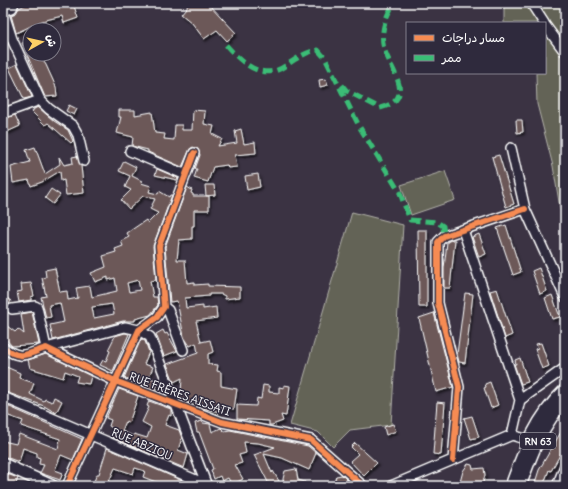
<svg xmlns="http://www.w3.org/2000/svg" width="568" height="489" font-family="Delius,'Playpen Sans Arabic',sans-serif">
	<defs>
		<filter id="shadow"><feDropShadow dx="1.5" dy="2.5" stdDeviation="1" flood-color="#0009"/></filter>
	</defs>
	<rect width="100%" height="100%" fill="#3b3343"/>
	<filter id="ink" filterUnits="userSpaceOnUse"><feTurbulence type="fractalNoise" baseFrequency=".025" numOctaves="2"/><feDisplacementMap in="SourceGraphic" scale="8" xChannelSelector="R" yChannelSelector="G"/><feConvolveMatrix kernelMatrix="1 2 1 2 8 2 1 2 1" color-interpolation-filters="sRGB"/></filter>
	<g filter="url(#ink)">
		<!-- green -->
		<path fill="#646456" stroke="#b2b2aa" d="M504,3h61v215l-3,2 -9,-54 -16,-62 -1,-31h9v-50h-41z
			M445,171l10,29 -44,15 -10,-30z
			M352,212l51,13 -12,200 -41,5 -17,17 -15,-15 -28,-7z"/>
		<!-- building -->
		<path fill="#6c5959" stroke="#fff" fill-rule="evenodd" filter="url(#shadow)" d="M29,3h44l5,15 -14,5 -2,-7 -20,5 -26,12 -5,-18 5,-2 3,-5z
			M190,3h18l28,30 -9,8 -10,-11 -13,9 -12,-16 -11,-9z
			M30,40v14h9l7,11 10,22 1,9 -12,1 -23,-54z
			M17,64l15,33 -8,2 -15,-31z
			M326,79l2,6 -8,2 -1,-7z
			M69,105l8,4 -3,6 -8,-4z
			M38,107l16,14 14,9 5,11 -2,2 -23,-20 -3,2 -13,-13 2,-3z
			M119,110h16v5l17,-3 3,21 10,1 -1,5 10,1 1,-15h7v5h10l1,-20 12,1 -1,13 10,2 -2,8 10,5 -4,7 19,-3 -2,-12 6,-2 3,15 11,-2 1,11 -21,2 2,12 -9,1 -1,-3 -14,2 -5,15 -14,-4 3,-9h-2l5,-14 -2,-6 -5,-2 -3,2 -8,18 -34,-15v-2l-16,-4 1,-9 -16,-4 4,-16h-2z
			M15,115l5,11 -13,6 -4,-13z
			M516,120h6l1,12 -6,1z
			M35,147l10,27 15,-10 -1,-7 5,8 9,-2 -1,-6 5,-1 4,10 3,27 -18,2 -2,-15 -3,1 -1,-10 -18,11 -11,4 -2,-6 -16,3 -2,-16 19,-5 -4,-12z
			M499,155l15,49 -8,3 -14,-50z
			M124,161l12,6 -4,9 10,5 -1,2 10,3 -2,6 9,2 1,-3 10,6 1,-2h2l-19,51 3,34 -6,1 3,16h4l1,8 -8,10 -15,4v2h-12l-70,19 -3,-15 14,-3 -4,-19 -11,2 2,12 -5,1 -5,-21 5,-1 -4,-18 4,-1 -1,-7 10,-2 5,24 7,-1 1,9 10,-2 -2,-10 14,-2 2,11 25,-6 -2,-13 -7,2v-3l-13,5 -4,-9 15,-6 -3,-11 13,-4 -1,-3 8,-3 -2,-5 8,-4 -2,-4 19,-13 2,3 10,-10 -8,-4 5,-10 -12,-3 -14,13 -8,-9 10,-10 -6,-3 5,-11 -11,-5zM138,280l2,10 -11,2 -2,-9zM112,304l2,10 -20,4 -2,-11z
			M157,169l21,9 -1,2 -22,-5z
			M258,174l2,13 -13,3 -2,-14z
			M205,185h9l1,10 -9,1z
			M187,187l5,3 -1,3 2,1v2h16v14h-15v16h-2v13l-13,1 -2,20h8l2,23 7,-1v3l14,-1v2l32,1v10l-15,2v-3l-4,-2h-12v2l-24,2 1,10 17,-2v3l13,-2 1,11 -21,3 5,21 9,-2 3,12 -5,2v10l10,1 -1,6 4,1v14l16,3 -3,20 -13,-2 -1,5 -18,-4v-3l-6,-1v-2l-8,1 -8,-3 -2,-6 3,-1 1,-15 -8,4 -7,-18 31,-11 -2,-10 -6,3 -6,-9 -7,-36 -7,1 -5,-55z
			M51,189l9,6 -7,9 -8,-6z
			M506,225l15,47 -8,3 -16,-47z
			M418,230h9v77h-8z
			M479,234l7,20 -7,3 -7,-20z
			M451,240h4l-5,48h-6v-20l3,-26z
			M539,268l8,23 -7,3 -8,-23z
			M31,283l3,13 -3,1v3l-12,2 -2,-10 5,-1 -1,-7z
			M497,289l15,46 -7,3 -15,-47z
			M465,293l8,1 -8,69 -6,-1 -2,-8z
			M3,295l8,6 -8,12z
			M552,295l8,22 -8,2 -7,-21z
			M32,312l7,32 -27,2 -9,-10v-13l12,9 3,-3 6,5 -3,-20z
			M434,313l19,74 -17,5 -17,-74z
			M163,330l2,4 2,-1 10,18 -13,5 -8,-22z
			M125,333l4,1 -16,37 -13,-6 3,-5 3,1 4,-10 -2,-1 7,-14z
			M141,339l4,2 4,11 -5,12 9,3 -4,10 10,5 -4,8 -31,-12z
			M541,343l8,23 -7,3 -7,-20 3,-1 -2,-4z
			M46,354l45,22 -2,8 -13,-2 2,-6 -13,-5 -2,7 -33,-10 -2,-8z
			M520,358l8,24 -7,2 -7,-20h2l-1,-4z
			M4,366l16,7 -1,5 15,5 -4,11 14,7 1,-2 7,3 2,-5 8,4 -6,12 -12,-7 -41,-15z
			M490,382l8,23 -7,3 -7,-20 2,-1 -1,-3z
			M263,385l6,1v6l10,1v-6l5,1v-3l6,1 -4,30 -5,-1 2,6 -11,4h-3v-4l-32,-2v-14l19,1 1,-8 4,1z
			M119,389l19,7 -9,27 -3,-2 -4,10 11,5 1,-2 13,4 4,-11 -9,-5 7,-15 -2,-1 2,-5 22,8v7l-2,-1 -4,10 14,5 3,8 -4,12 10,4 -4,14 -73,-31 3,-8 -5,-3 2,-6 -5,-2z
			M437,402l8,1 -4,52 -8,-1z
			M3,404l79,35 -9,21 -12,-5 -6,15 8,3 -3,7 -20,-7 4,-8 -5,-1 1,-6 -3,-1v-4l-14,-5 -4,14 -16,-6v-15l13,3 3,-10 39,15 2,-10 -39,-13 2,-5 -20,-7z
			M472,416l7,21 -8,2 -7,-21z
			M202,421l1,2 7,1 2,8 9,-4 3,3 6,-1 78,16 8,7 -7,17 -27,-12 -18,-4 8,19 1,-2 6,10 -9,5 -16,-31 21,-8 -17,-4 -14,-1 2,11 -7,2 3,8 -7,2 8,14 -11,6 -4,-7 -6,3 -2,-5 -6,3 -3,-9 2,-1 -14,-37h-2l-2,-9z
			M393,424l3,7 -10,4 -2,-8z
			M565,425v21l-14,25 -2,-1 -6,16h-9l5,-16z
			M355,443l22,20 -13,13 -14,-15 8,-7 -7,-7z
			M107,448l87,38h-28l-23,-9 2,-6 -10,-3 -2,6 -18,-6 -8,18h-15l5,-12h2z
			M468,464l4,1 1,4 11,-1 1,7 -3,11h-23l4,-15z
			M296,469l2,11 7,2 1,4h-22l-1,-7 2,-8z
			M7,474l11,4 -3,8h-12v-11l3,1z
			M342,475l6,6 -2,5h-13l3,-10z"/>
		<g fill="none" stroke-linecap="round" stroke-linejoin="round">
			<!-- minor casing -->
			<g stroke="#fff" stroke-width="12">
				<path id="minor" d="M14,3l-2,5 -9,3 9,28 28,61 9,9 24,17 5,9 6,26
					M531,3l13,20
					M545,25l20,27
					M4,113l36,-13
					M511,148l14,61 40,88
					M130,151l56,24
					M463,230l57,170 -8,35
					M164,307l4,3 15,40
					M12,309l23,-3 2,1 9,41 79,-21 14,3 11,7 57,149
					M3,347c18,14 23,7 43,1l69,33 107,41 89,18 52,46
					M3,397l202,87
					M520,400l45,-32
					M453,460l6,-73 -21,-84v-61l6,-6 81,-27
					M67,486l72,-156 18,-13 7,-10 -5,-61 35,-93
					M391,486l121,-51 22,7
					M557,486l8,-20"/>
			</g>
			<!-- major casing -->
			<g stroke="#fff" stroke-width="14">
				<path id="major" d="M3,464l49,22
					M511,486c13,-36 26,-70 54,-96
					M520,486c11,-30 22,-62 45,-85"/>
			</g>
			<!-- minor -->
			<use href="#minor" stroke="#2f2a3d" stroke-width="9"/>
			<!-- major -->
			<use href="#major" stroke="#2f2a3d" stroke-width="11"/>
			<!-- quiet -->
			<path stroke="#3abd76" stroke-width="5" stroke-dasharray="10 5" stroke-linecap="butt" d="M226,45c15,17 36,37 59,21 11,-7 20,-14 33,-16l7,8 34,68 41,67 10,27 27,2 6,4 1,10
				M342,85l5,6 33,17c40,-10 7,-41 3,-64 -2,-14 3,-30 12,-41"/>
			<!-- cycleway casing -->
			<g stroke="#2f2a3d" stroke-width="8">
				<path id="cycleway" d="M3,347c18,14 23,7 43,1l69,33 107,41 89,18 52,46
					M453,460l6,-73 -21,-84v-61l6,-6 81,-27
					M67,486l72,-156 18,-13 7,-10 -5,-61 35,-93"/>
			</g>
			<!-- cycleway -->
			<use href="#cycleway" stroke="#f68b52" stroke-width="6"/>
		</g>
	</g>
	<g text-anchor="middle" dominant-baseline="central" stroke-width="3" stroke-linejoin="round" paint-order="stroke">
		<!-- shield labels -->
		<rect fill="#2f2a3d" stroke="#c1bfc5" stroke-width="1" x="520" y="433" width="36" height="16" rx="3"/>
		<g font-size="10" font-weight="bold" fill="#fff">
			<text x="538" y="441">RN 63</text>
		</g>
		<!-- street labels -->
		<g font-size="11" fill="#fff" stroke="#2f2a3d">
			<text transform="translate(180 394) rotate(20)">RUE FRÈRES AISSATI</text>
			<text transform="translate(142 444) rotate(23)">RUE ABZIOU</text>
		</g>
	</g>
	<!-- margin -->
	<rect width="568" height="489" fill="none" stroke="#2f2a3d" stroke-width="16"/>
	<rect x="8" y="8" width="552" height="473" fill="none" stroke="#fff" stroke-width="1.5" filter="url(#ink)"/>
	<!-- legend -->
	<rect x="406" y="22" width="140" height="52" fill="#2f2a3d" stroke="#827f8b"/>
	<rect x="414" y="35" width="20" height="6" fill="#f68b52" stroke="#827f8b"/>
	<text x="442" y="42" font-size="12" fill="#ffffff">مسار دراجات</text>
	<rect x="414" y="55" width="20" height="6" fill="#3abd76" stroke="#827f8b"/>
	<text x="442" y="62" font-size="12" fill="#ffffff">ممر</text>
	<!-- north arrow -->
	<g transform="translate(42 42) rotate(82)"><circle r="19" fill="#2f2a3d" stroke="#827f8b"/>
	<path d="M0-3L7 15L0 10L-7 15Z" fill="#ffd166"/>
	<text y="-6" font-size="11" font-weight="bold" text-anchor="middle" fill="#ffffff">ش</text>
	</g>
</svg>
